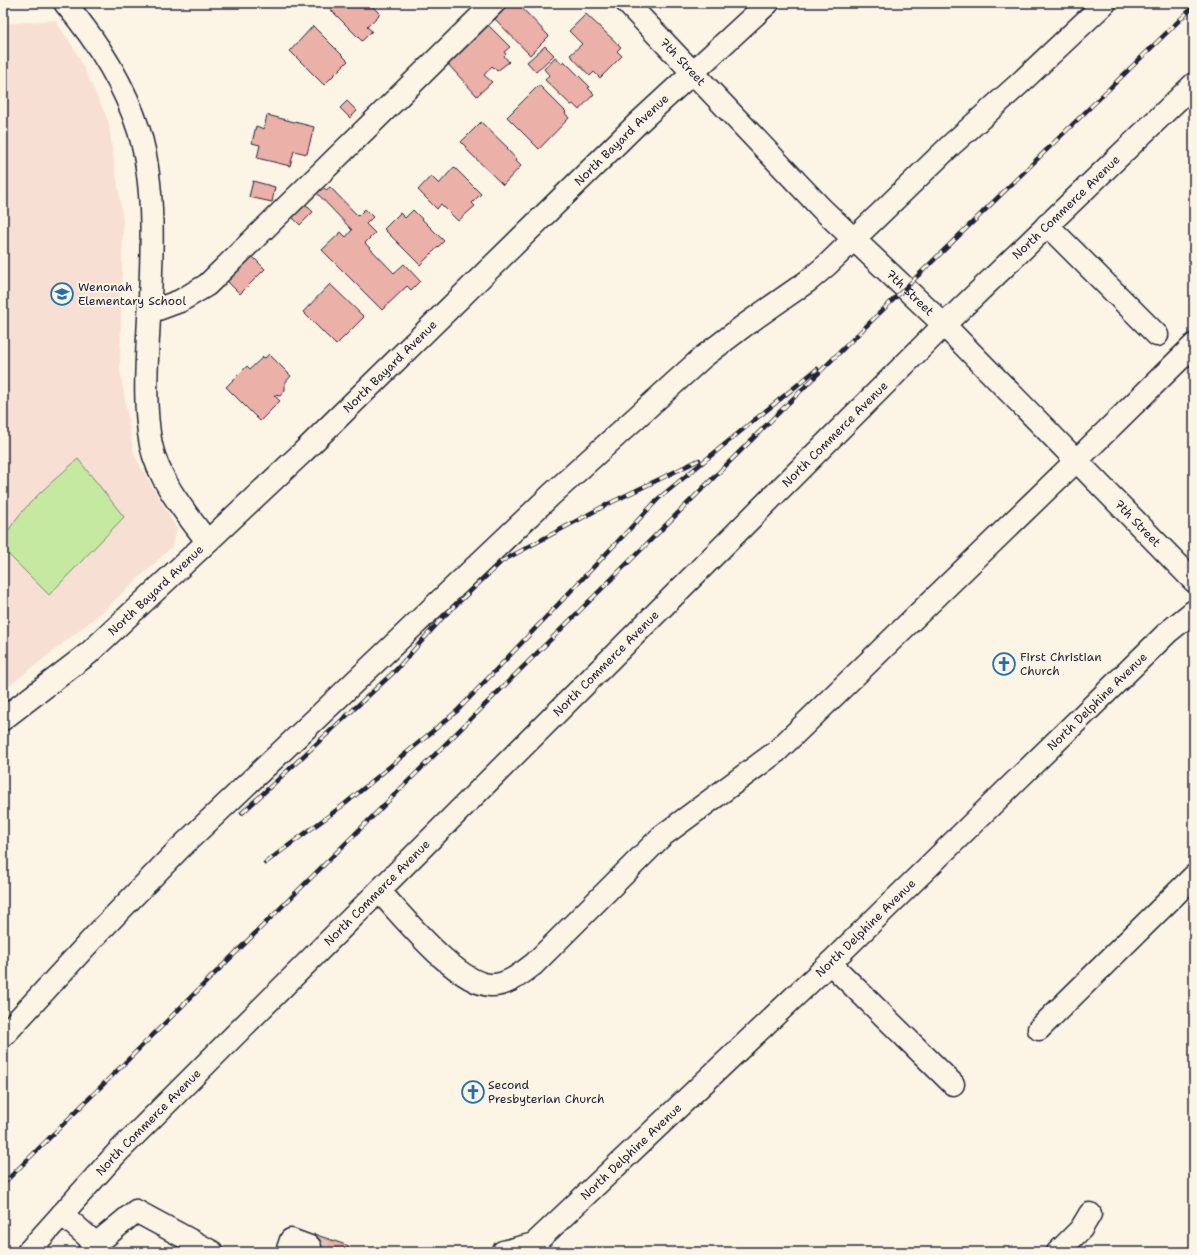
<svg xmlns="http://www.w3.org/2000/svg" width="1197" height="1255" font-family="'Shantell Sans',sans-serif">
	<rect width="100%" height="100%" fill="#fcf5e5"/>
	<filter id="ink" filterUnits="userSpaceOnUse"><feTurbulence type="fractalNoise" baseFrequency=".025" numOctaves="2"/><feDisplacementMap in="SourceGraphic" scale="8" xChannelSelector="R" yChannelSelector="G"/><feConvolveMatrix kernelMatrix="1 2 1 2 8 2 1 2 1" color-interpolation-filters="sRGB"/></filter>
	<g filter="url(#ink)">
		<!-- built -->
		<path fill="#f7e0d3" d="M55,20l21,31 32,69 15,100 -3,149 14,86 43,74 -6,19 -70,65 -98,78v-667z"/>
		<!-- green -->
		<path fill="#c6e9a2" stroke="#74866e" d="M78,459l46,58 -75,78 -46,-46c0,-29 54,-71 75,-90z"/>
		<!-- building -->
		<path fill="#ebb0a8" stroke="#22223b" d="M324,3h45l11,11 -13,13 5,4 -10,10z
			M507,3h10l32,33 -19,19 -37,-38z
			M586,14l35,33 -4,4 5,5 -22,22 -6,-6 -4,4 -20,-21 12,-11 -13,-13z
			M487,24l23,23 -6,5 2,2 -2,2 5,6 -12,9 -5,-5 -8,9 8,7 -15,14 -31,-34z
			M313,26l35,35 -24,24 -34,-34z
			M545,46l9,9 -18,17 -9,-10z
			M555,57l7,6 2,-2 26,26 -2,1 6,6 -15,16 -6,-6 -2,1 -26,-25 4,-5 -5,-6z
			M539,85l27,27 -1,1 4,5 -30,31 -32,-32z
			M347,101l10,10 -7,7 -10,-10z
			M267,115l47,12 -7,27 -13,-3 -4,15 -33,-8 3,-13 -8,-2 4,-17 8,3z
			M481,122l27,26 -1,1 9,10 -1,1 6,6 -18,19 -37,-36 1,-1 -6,-6z
			M454,167l27,27 -9,9 3,3 -17,15 -17,-17 -4,5 -19,-19 13,-14 8,8z
			M253,181l22,6 -3,15 -23,-5z
			M321,185l5,5 4,-3 28,29 7,-7 8,8 -7,7 9,9 -10,10 29,30 10,-9 16,17 -9,9 -4,-4 -25,24 -60,-60 19,-18 5,5 6,-7 -37,-39z
			M305,204l8,8 -13,13 -8,-8z
			M413,210l31,31 -24,24 -36,-36 16,-16 5,5z
			M250,254l15,15 -25,25 -15,-15z
			M330,284l34,33 -28,28 -33,-33z
			M269,354l22,22 -6,7v7l-5,6 -6,-1 6,6 -20,20 -34,-34 21,-21 3,3 13,-12 2,1z
			M314,1234l35,12 -2,6h-39z"/>
		<g fill="none" stroke-linecap="round" stroke-linejoin="round">
			<!-- minor-tunnel -->
			<path stroke="#d0cbc3" stroke-width="22" stroke-dasharray="22 11" stroke-linecap="butt" d="M310,1247l16,5"/>
			<!-- minor casing -->
			<g stroke="#22223b" stroke-width="25">
				<g id="minor">
					<path d="M65,3c32,38 59,80 74,128 17,55 13,129 10,187 -2,41 -6,86 2,127 8,36 34,67 56,96"/>
					<path id="s1" d="M627,3l194,205 123,117 250,256"/>
					<path d="M1047,225l110,110"/>
					<path d="M150,312l30,-11 27,-16 287,-282"/>
					<path id="s2" d="M3,719l86,-66 214,-201 335,-329 130,-120"/>
					<path d="M379,891c24,25 77,92 111,94 17,1 31,-11 44,-21l128,-128 114,-84 301,-292 117,-115"/>
					<path d="M830,963l123,121"/>
					<path d="M1039,1029l155,-153"/>
					<path d="M3,1036l93,-101 82,-85 373,-355 152,-138 42,-32 63,-44 19,-16 123,-119 69,-62 86,-81"/>
					<path d="M62,1214l34,30 -7,8"/>
					<path d="M96,1244l40,-33 76,41"/>
					<path id="s3" d="M28,1252l88,-98 828,-829 250,-241"/>
					<path d="M287,1252l4,-12 19,7"/>
					<path d="M1058,1252l23,-23 9,-15"/>
				</g>
			</g>
			<!-- major casing -->
			<g stroke="#22223b" stroke-width="25">
				<g id="major">
					<path id="s4" d="M503,1252l31,-8 296,-281 338,-331 26,-21"/>
				</g>
			</g>
			<!-- minor -->
			<use href="#minor" stroke="#fcf5e5" stroke-width="22"/>
			<!-- major -->
			<use href="#major" stroke="#fcf5e5" stroke-width="22"/>
			<!-- rail casing -->
			<g stroke="#22223b" stroke-width="4.5">
				<path id="rail" d="M242,813l154,-143 48,-54 58,-55 104,-56 93,-45
					M265,863l81,-60 111,-92 202,-213 158,-129
					M3,1184l849,-844 342,-334"/>
			</g>
			<!-- rail -->
			<use href="#rail" stroke="#fcf5e5" stroke-width="3" stroke-dasharray="9" stroke-linecap="butt"/>
		</g>
	</g>
	<!-- icons -->
	<defs>
		<g id="school-ring" transform="scale(1.15)"><circle r="9.5" fill="#fcf5e5" stroke="#1f6fb2" stroke-width="1.5"/><path d="M0-5L7-2L0 1L-7-2ZM-4 1L0 2.5L4 1V4Q0 6-4 4Z" fill="#1f6fb2"/></g>
		<g id="church-ring" transform="scale(1.15)"><circle r="9.5" fill="#fcf5e5" stroke="#1f6fb2" stroke-width="1.5"/><path d="M-1.2-6h2.4v3.5h3.3v2.4h-3.3V6h-2.4V-.1h-3.3v-2.4h3.3Z" fill="#1f6fb2"/></g>
	</defs>
	<g fill-rule="evenodd">
		<use href="#school-ring" x="62" y="294"/>
		<use href="#church-ring" x="1004" y="664"/>
		<use href="#church-ring" x="473" y="1092"/>
	</g>
	<g text-anchor="middle" dominant-baseline="central" stroke-width="4" stroke-linejoin="round" paint-order="stroke">
		<!-- street labels -->
		<g font-size="12" fill="#22223b" stroke="#fcf5e5">
			<text stroke="none"><textPath href="#s1" startOffset="81">7th Street</textPath></text>
			<text stroke="none"><textPath href="#s2" startOffset="848">North Bayard Avenue</textPath></text>
			<text stroke="none"><textPath href="#s3" startOffset="1473">North Commerce Avenue</textPath></text>
			<text stroke="none"><textPath href="#s1" startOffset="405">7th Street</textPath></text>
			<text stroke="none"><textPath href="#s2" startOffset="524">North Bayard Avenue</textPath></text>
			<text stroke="none"><textPath href="#s3" startOffset="1149">North Commerce Avenue</textPath></text>
			<text stroke="none"><textPath href="#s1" startOffset="729">7th Street</textPath></text>
			<text stroke="none"><textPath href="#s2" startOffset="200">North Bayard Avenue</textPath></text>
			<text stroke="none"><textPath href="#s3" startOffset="825">North Commerce Avenue</textPath></text>
			<text stroke="none"><textPath href="#s4" startOffset="814">North Delphine Avenue</textPath></text>
			<text stroke="none"><textPath href="#s3" startOffset="501">North Commerce Avenue</textPath></text>
			<text stroke="none"><textPath href="#s4" startOffset="490">North Delphine Avenue</textPath></text>
			<text stroke="none"><textPath href="#s3" startOffset="177">North Commerce Avenue</textPath></text>
			<text stroke="none"><textPath href="#s4" startOffset="166">North Delphine Avenue</textPath></text>
		</g>
		<!-- poi labels -->
		<g font-size="12" fill="#22223b" stroke="#fcf5e5" text-anchor="start">
			<text x="78" y="287">Wenonah<tspan x="78" dy="14">Elementary School</tspan></text>
			<text x="1020" y="657">First Christian<tspan x="1020" dy="14">Church</tspan></text>
			<text x="488" y="1085">Second<tspan x="488" dy="14">Presbyterian Church</tspan></text>
		</g>
	</g>
	<!-- margin -->
	<rect width="1197" height="1255" fill="none" stroke="#fcf5e5" stroke-width="16"/>
	<rect x="8" y="8" width="1181" height="1239" fill="none" stroke="#22223b" stroke-width="1.5" filter="url(#ink)"/>
</svg>
